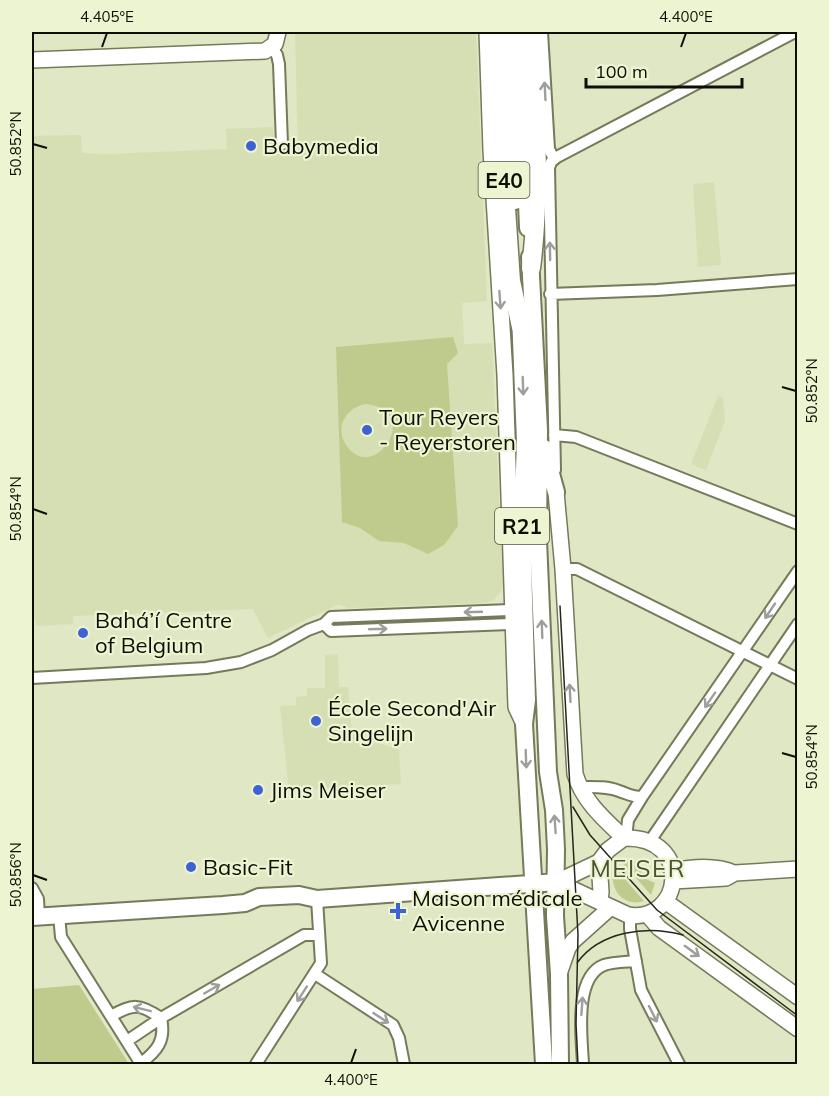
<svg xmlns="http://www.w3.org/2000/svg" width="829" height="1096" font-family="Mulish,sans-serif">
	<rect width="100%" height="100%" fill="#dfe7c4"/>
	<!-- built -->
	<path fill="#d6deb4" d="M295,32h181l11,269 -25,2 2,41 28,-1 11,242 -2,7 -9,9 -9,2 -135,5 -9,-4 -71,34 -15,-29 -180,7v8l-37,2 -1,-7h-3v-483l49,-1 1,18 27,1 118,-5 -1,-20 47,-2 2,27 23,-3z
		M714,182l7,83 -23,2 -5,-83z
		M718,396l5,1 2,24 -19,49 -15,-6z
		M338,654l1,33h9l4,47 47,16 2,34 -112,7 -9,-85 16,-1v-8l11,-1v-8h18v-33z"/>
	<!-- green -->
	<path fill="#bfcb8c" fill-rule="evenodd" d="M453,337l5,16 -11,11 11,162 -14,19 -16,9 -24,-11 -25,-2 -19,-13 -18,-6 -6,-175zM366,404c58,6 8,82 -20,41 -12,-18 1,-38 20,-41z
		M630,861l10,3 3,14 12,5 -4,12 -29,-33z
		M615,868l29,33c-21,7 -37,-14 -29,-33z
		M79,985l50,79h-97v-75z"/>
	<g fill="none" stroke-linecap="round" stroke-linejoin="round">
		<!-- street casing -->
		<g stroke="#747a5a" stroke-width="14">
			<path id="street" d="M542,32l7,117 5,10
				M272,48l5,7 2,9 3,80
				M550,294l107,-4 141,-11
				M554,435l22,2 222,87
				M555,470l-6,-302 2,-6 6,-5 238,-125
				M563,569h14l221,110
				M324,624l7,7 182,-7
				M32,678l174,-10 35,-6 31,-12 36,-20 16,-6 7,-7 182,-7
				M580,787c13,0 27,-1 39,4 9,3 13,6 23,6
				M626,838l2,-18 14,-23 156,-226
				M650,841l148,-217
				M32,888l6,11 1,18
				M59,915l2,22 80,127
				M630,916v13l11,61 38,74
				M315,974l78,51 6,13 5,26
				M111,1016c22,-12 28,-13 50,2 5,23 -4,33 -21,46
				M127,1041l34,-23 143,-83h15
				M256,1064l65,-101 -4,-64
				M583,1064c-1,-25 -10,-87 21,-99 9,-3 21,-3 32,-4"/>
		</g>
		<!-- secondary casing -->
		<g stroke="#747a5a" stroke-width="18">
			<path id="secondary" d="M487,32l4,118 14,225 11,332 8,17
				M32,60l233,-9 10,-7 3,-12
				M556,492l7,77 12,205c8,27 29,45 49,64
				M624,838c71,-2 58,86 4,77l-71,-33 42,-20 9,-12z
				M599,862l2,30 -1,9
				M672,871c20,-4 44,-6 62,2
				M673,881l53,-3 9,-5 63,-4
				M665,901l133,96
				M647,914l12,14 139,101
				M559,974l9,-26 5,-7 38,-34"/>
		</g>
		<!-- primary casing -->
		<g stroke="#747a5a" stroke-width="20">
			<path id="primary" d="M508,32l7,169
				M520,32l8,196
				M530,257l9,173 -1,110 10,232 6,38 2,39 -1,67 4,58 1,90
				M520,314l5,128 -3,89 5,169 -3,24 20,340
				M544,448l12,44
				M32,917l191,-12 22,-2 14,-6 40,-2 18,4 240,-17"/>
		</g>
		<!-- highway casing -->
		<g stroke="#747a5a" stroke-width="21">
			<path id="highway" d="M498,32l6,147 7,102 10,46
				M531,32c5,78 10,158 0,236"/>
		</g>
		<!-- street -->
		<use href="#street" stroke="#fff" stroke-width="10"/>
		<!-- secondary -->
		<use href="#secondary" stroke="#fff" stroke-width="15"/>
		<!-- primary -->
		<use href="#primary" stroke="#fff" stroke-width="16"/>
		<!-- highway -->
		<use href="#highway" stroke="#fff" stroke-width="18"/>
		<!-- tram -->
		<path stroke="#242719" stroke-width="1.5" d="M560,606l18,329 -2,89 2,40
			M573,807l17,28 67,75 141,106
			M577,963c23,-32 70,-38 106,-28"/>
	</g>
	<!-- one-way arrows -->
	<defs><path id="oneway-shaft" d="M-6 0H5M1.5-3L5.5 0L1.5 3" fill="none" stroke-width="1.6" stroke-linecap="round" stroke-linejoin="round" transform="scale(1.5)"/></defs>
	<g stroke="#9e9f9b">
		<use href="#oneway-shaft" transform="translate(545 91) rotate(-93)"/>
		<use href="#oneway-shaft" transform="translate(550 251) rotate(-91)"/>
		<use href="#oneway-shaft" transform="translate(500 300) rotate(86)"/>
		<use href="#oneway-shaft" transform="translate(523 386) rotate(88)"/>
		<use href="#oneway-shaft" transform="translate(770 611) rotate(124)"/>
		<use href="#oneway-shaft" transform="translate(473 612) rotate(178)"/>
		<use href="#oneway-shaft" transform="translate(378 629) rotate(-2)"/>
		<use href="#oneway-shaft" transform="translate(542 629) rotate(-92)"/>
		<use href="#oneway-shaft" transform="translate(570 693) rotate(-93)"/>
		<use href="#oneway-shaft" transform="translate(710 700) rotate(125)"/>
		<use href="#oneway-shaft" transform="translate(526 759) rotate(88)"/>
		<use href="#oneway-shaft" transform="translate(555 824) rotate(-94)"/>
		<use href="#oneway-shaft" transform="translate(692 951) rotate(36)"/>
		<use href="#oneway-shaft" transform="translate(212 989) rotate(-30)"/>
		<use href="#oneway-shaft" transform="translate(302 994) rotate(123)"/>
		<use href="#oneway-shaft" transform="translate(582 1006) rotate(-86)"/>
		<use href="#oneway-shaft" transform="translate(142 1009) rotate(-166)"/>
		<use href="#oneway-shaft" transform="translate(653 1014) rotate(63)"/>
		<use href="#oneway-shaft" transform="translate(381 1018) rotate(33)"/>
	</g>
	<!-- ticks -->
	<path fill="none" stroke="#0d0f04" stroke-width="2" d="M102,47l5,-14M681,47l5,-14M33,144l14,4M782,387l14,4M33,509l14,5M782,753l14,4M33,875l14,5M351,1063l5,-14"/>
	<!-- markers -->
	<g fill="#3e62d3" stroke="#ecf4d1" stroke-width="2">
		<circle cx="251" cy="146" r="6"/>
		<circle cx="367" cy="430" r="6"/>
		<circle cx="83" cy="633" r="6"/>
		<circle cx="316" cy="721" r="6"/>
		<circle cx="258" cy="790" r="6"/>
		<circle cx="191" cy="867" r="6"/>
		<path d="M395 902h6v6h6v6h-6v6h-6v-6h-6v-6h6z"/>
	</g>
	<g text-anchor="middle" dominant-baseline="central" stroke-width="4.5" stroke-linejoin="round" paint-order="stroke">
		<!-- shield labels -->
		<g fill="#ecf4d1" stroke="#505442" stroke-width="1.5">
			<rect x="478.5" y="162" width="51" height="36" rx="4.5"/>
			<rect x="495" y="508" width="54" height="36" rx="4.5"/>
		</g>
		<g font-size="21" font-weight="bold" fill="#0d0f04">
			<text x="504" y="180">E40</text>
			<text x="522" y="526">R21</text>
		</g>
		<!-- poi labels -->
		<g font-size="22" fill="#0d0f04" stroke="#ecf4d1" text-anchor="start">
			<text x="263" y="146">Babymedia</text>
			<text x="379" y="417">Tour Reyers<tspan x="379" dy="25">- Reyerstoren</tspan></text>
			<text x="95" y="620">Bahá’í Centre<tspan x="95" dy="25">of Belgium</tspan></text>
			<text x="328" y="708">École Second'Air<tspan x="328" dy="25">Singelijn</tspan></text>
			<text x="270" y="790">Jims Meiser</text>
			<text x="203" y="867">Basic-Fit</text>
			<text x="412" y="898">Maison médicale<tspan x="412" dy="25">Avicenne</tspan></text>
		</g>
		<!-- neighbourhood labels -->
		<g font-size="24" letter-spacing="1.5" fill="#4a5032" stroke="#ecf4d1">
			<text x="638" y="868">MEISER</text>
		</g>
	</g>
	<!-- border -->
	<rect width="829" height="1096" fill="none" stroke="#ecf4d1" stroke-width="66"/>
	<!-- scale -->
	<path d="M586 78v9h156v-9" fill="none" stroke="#0d0f04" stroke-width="3"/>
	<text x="595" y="78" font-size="18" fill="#0d0f04" stroke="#ecf4d1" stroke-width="4.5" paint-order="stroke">100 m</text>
	<rect x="33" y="33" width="763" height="1030" fill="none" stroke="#0d0f04" stroke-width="2"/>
	<g font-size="15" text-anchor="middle" fill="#0d0f04">
		<text x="107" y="22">4.405°E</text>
		<text x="686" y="22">4.400°E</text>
		<text transform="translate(16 144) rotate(-90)" y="5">50.852°N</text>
		<text transform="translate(812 391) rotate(-90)" y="5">50.852°N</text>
		<text transform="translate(16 509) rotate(-90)" y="5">50.854°N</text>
		<text transform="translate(812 757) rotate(-90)" y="5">50.854°N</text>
		<text transform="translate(16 875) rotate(-90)" y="5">50.856°N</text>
		<text x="351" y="1085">4.400°E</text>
	</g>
</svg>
